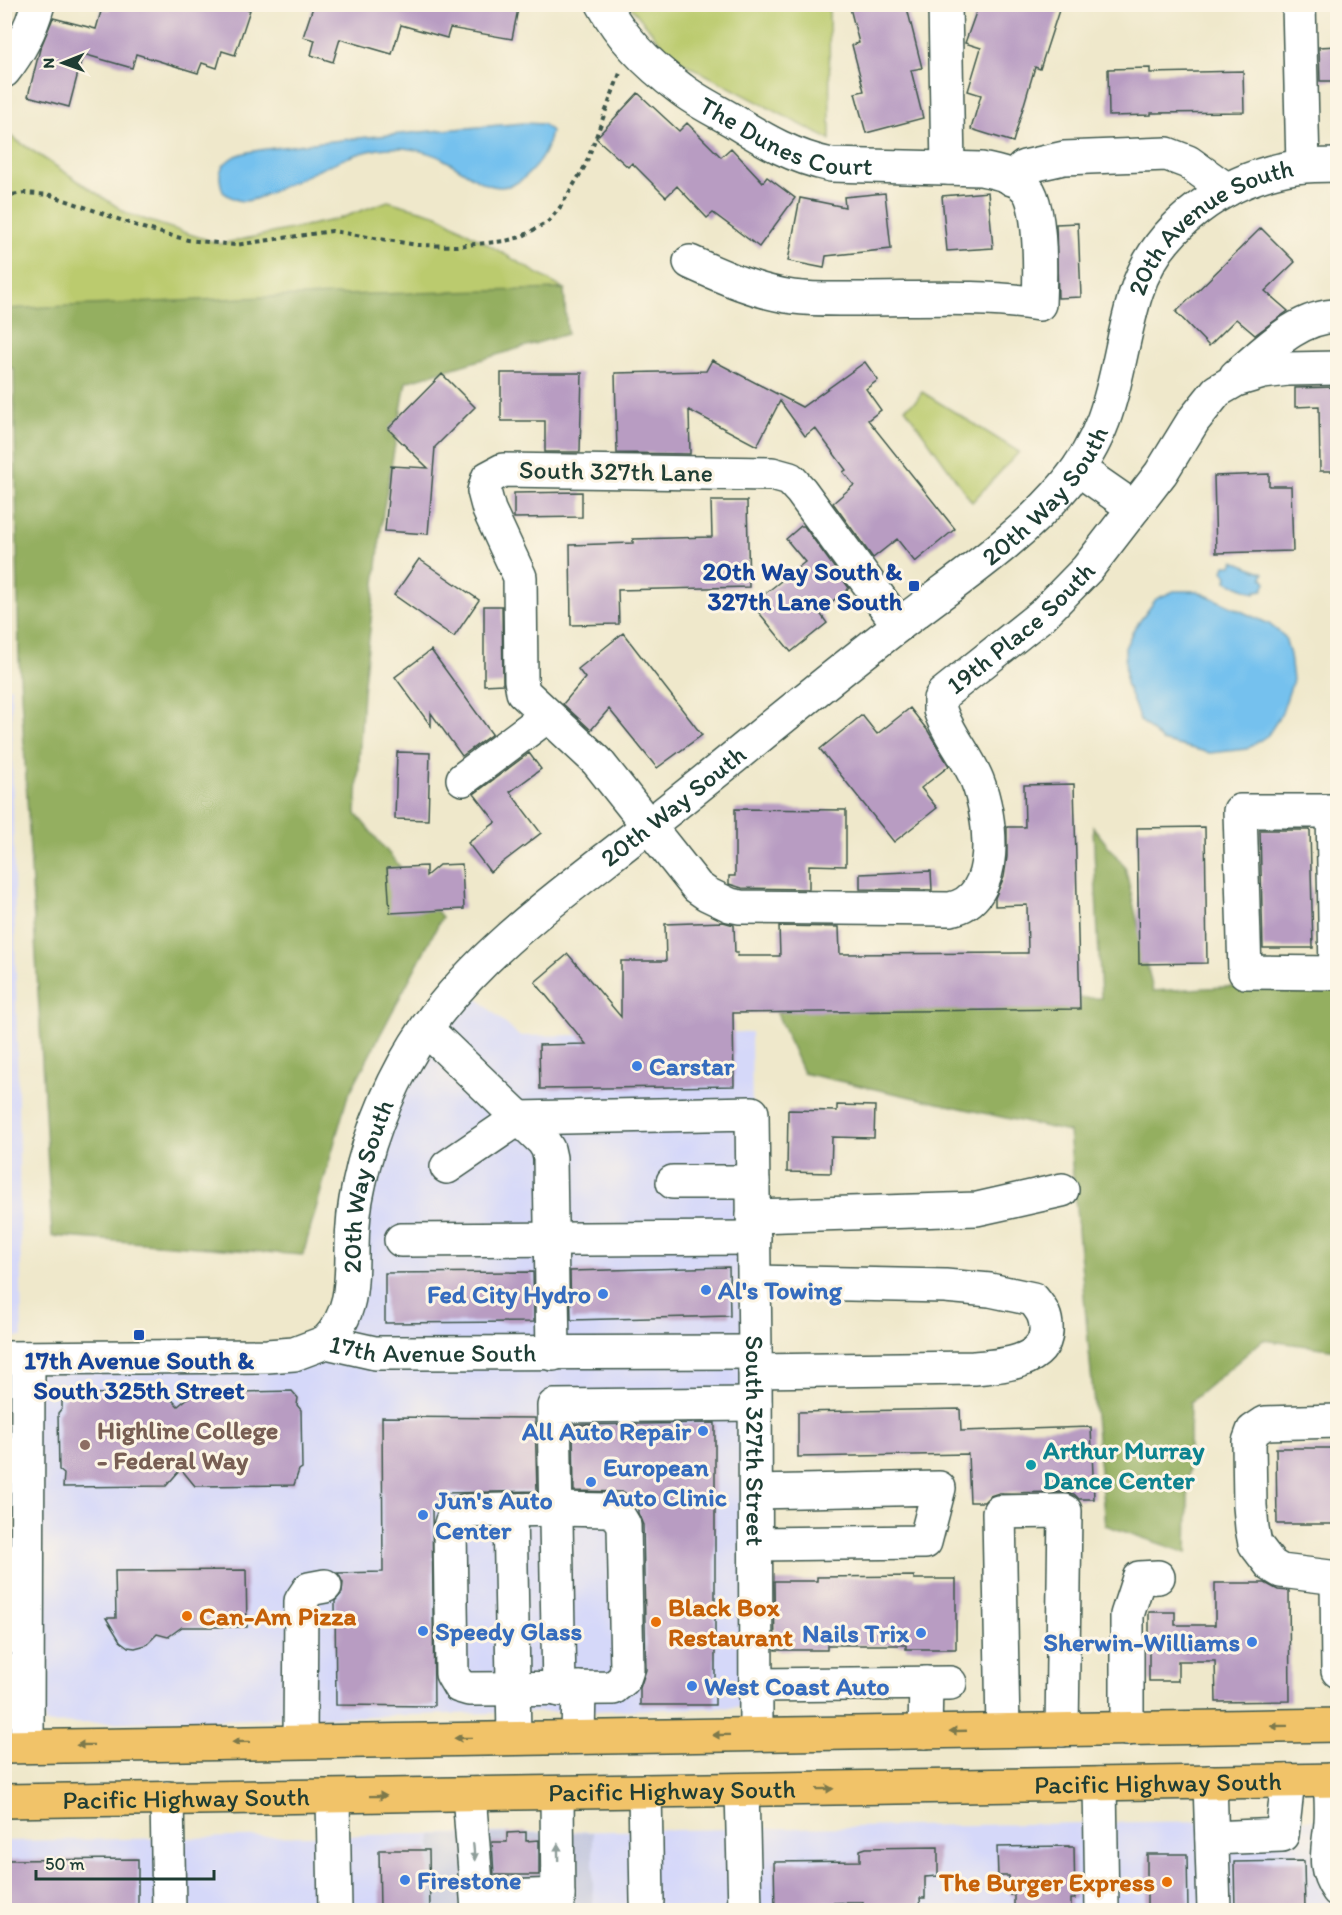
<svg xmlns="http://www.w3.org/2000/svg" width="1342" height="1915" font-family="Itim,sans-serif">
	<rect width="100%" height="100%" fill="#fcf5e5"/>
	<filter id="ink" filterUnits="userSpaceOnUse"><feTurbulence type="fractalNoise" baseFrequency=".0167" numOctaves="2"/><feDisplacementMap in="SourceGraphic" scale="12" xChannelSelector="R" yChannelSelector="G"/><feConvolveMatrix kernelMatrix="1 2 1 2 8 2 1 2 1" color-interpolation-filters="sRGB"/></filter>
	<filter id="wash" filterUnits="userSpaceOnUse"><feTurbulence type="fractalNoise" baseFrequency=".008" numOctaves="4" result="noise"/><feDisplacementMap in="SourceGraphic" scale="24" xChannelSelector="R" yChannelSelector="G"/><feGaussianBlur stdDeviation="1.35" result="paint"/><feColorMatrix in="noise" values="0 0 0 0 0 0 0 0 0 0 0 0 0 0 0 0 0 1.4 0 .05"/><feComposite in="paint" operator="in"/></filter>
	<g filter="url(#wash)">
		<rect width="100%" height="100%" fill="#efe8cb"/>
		<!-- built -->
		<path fill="#d5d8f9" d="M11,687l11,650 -17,1 -1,-650z
			M462,984l57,52 232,-4 4,320 -7,355 -703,17 -17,-182 1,-184 297,-16 33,-161z
			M1337,1819v91h-1332l-1,-69z"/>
		<!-- industrial -->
		<path fill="#bdc3de" d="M593,1832v78h-163l1,-75z"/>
		<!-- green -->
		<path fill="#bbcb6e" stroke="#6d8451" stroke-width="1.5" d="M629,5h200l1,135 -156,-82z
			M4,132l124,82 92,30 118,-25 50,-18 50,14 126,74 -559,21z
			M922,392l97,60 -47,50 -67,-94 11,-7z"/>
		<!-- forest -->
		<path fill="#94af61" stroke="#5a764a" stroke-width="1.5" d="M564,289l3,45 -161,48 -23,130 -20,180 -7,122 86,103 -95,181 -44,157 -251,-19 -33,-578 -5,-290h-9v-59l261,-12z
			M1093,827l32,40 28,124 184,-10v369l-74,-10 -73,62 -3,151 -82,-28 -36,-393 -266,-59 -30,-69 328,-6z"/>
		<!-- water -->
		<path fill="#74c1ee" stroke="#4a7f91" stroke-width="1.5" d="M524,123l19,1 8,7c-3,16 -8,28 -20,40 -32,35 -57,4 -88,-12 -15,-8 -37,-12 -54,-11 -34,1 -75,25 -107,39 -11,5 -26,14 -39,14 -7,0 -14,-5 -20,-9 -4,-13 -6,-23 6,-32 11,-9 39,-11 53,-13 80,-11 161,-17 242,-24z
			M1234,561l30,12 -2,4 4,5 -3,8 -7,1 -1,2 -29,-12 1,-5 -4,-5 2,-6h7z
			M1174,591h23l72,33 16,13 5,18 3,25 -11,33 -14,22 -21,14 -37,4 -48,-12 -22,-21 -14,-37 -1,-35 9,-19 22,-30z"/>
		<g id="blocks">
			<!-- building -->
			<path fill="#b89cc2" d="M110,4h122l18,6 -15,45 -13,-4 -5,17 -15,-5 -4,10 -62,-19 -4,14 -49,-14 -14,53 -41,-11 12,-47 13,-31 43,11 6,-21 7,2z
				M314,4h205l-7,35 -62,-11 -3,10 -46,-13 -9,29 -52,-15 -7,23 -22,-7 4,-15 -12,-3z
				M849,4h57l16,64 -11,2 12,48 -57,15 -11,-40 9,-2 -12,-46 7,-2z
				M979,4h82l-21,65 -5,-2 -22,75 -42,-13 10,-34 -13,-4 13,-43 -16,-5z
				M1338,46v35h-18l-1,-34z
				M1150,68v5l93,-2 1,41 -93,1v2l-42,1 -1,-47z
				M638,93l41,38 8,-8 34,34 10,-9 32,34 4,-5 28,21 -36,49 -46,-34 -6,5 -30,-32 -11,11 -34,-34 -4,4 -32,-29z
				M988,192l5,56 -46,3 -5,-55z
				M885,193l6,56 -65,7 -2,12 -36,-7 12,-63 45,9 -1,-10z
				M1078,223l3,74 -23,1 -2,-74z
				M1261,228l34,34 -30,29 23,20 -33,24 -19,-16 -27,27 -33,-34z
				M712,360l90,47 63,-45 13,18 -12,9 15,21 -13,10 87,109 -40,33 -18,-23 -24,19 -40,-55 21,-18 -11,-13 3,-2 -31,-42 -10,8 -25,-35 -23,45 -68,-36 1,44 -73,-1 -2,-80 91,-2z
				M501,373h81l-2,79h-35v-31h-44z
				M442,374l33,33 -40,40 -7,87 -43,-3 6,-65 37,2 -40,-39z
				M1338,387v84h-18l-1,-65 -24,1v-19z
				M1269,474v12h22l2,65 -77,2 -2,-77z
				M582,492v25l-68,1v-25z
				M711,501h36l2,86 -131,3 1,34 -48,1 -1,-80 63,-2v-4l79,-2z
				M801,526h3l45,62 -30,24 8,11 -36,29 -39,-48 53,-42 -19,-23z
				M419,559l60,41 -25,37 -60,-42z
				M484,606h18l1,78 -19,1z
				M623,633l79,102 -45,33 -48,-59 -18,21 -28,-26 22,-26 -7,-9z
				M431,650l61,84 -30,22 -31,-43v13l-36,-49z
				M910,708l18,23 21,35 -28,22 16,20 -43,34 -74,-93 42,-34 15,19z
				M397,752l33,1 -2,67 -33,-1z
				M529,753l12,16 -31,23 31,41 -51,39 -22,-29 28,-21 -22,-28z
				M1074,784l6,225 -347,4 1,73 -194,3 -1,-44 47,-1 -51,-62 33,-28 53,63v-56h45l-1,-37 58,-2 11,3 1,28h3l-1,3h43l-1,-30 60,1 1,27 188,-1 -1,-48 -32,1v-8l9,-21 3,-20v-30h18l-1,-42z
				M735,809l111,1v56l-37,-1v24l-67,-1 -13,-4v-8h6z
				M1205,827l2,136 -68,1 -2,-136z
				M1260,830h50l3,118h-50z
				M462,864l2,45 -74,4 -3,-45 39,-2v10l13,-11z
				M931,871l1,19 -72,-1v-15z
				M837,1105l38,1 -1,32 -42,-1 -1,36 -44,-1 1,-62 49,1z
				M729,1267l1,49 -159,4 -1,-49z
				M533,1272l1,50 -149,1v-50z
				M292,1391l6,7 -1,7 4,5 1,58 -3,2 -5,15 -99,1 -14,-17 -15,17 -103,1 1,-13 -5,-4 -1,-57 4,-5v-8l6,-6 97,-1 13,13 16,-13z
				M960,1409l1,22 130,-4 3,72h-15l-5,-5 -9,-2 -66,1 -9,3 -6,6h-14l-2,-48 -170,3v-45z
				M382,1417l153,1 2,73 -92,2 -13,13 2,200 -98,-1 -1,-104 7,-8 1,-10 -5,-10 45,-1z
				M715,1423v282h-75v-17l6,-18 -3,-145 -5,-12v-9l-14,-12 -50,-1 -1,-66z
				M1276,1448h62v76h-61z
				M246,1570l1,57h-65l-14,10 -11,-3 -11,11 -11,3 -7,-1 -8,-6 -14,-23h10l-1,-47z
				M914,1576v3h42v70h-50v-4h-79v5h-52l-1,-69h43v-4z
				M1215,1583h50l13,7 11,1 1,110 -74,1 -1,-41h-37v20h-29v-69h26v13h40z
				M526,1832v9l13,-1v35h-45l-2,-33h15v-9z
				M1069,1846v1h5l1,52h-4v12h-57v-16h-4l-1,-19h-11l-1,-29z
				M938,1847v29l-13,1v21h-5l1,13h-58v-9l-37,1v8h-51l-1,-49 86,-1v-11l6,-2z
				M379,1850h50l1,61h-50z
				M1147,1854h40l1,57h-41z
				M138,1859v52h-134v-51z
				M1304,1861l1,50h-70l-1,-49z"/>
		</g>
	</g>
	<g filter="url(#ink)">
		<use href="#blocks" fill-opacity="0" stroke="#3e574b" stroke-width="1.5"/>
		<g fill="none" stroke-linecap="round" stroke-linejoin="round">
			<!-- minor casing -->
			<g stroke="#3e574b" stroke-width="36">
				<g id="minor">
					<path id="s1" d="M603,4c18,33 48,63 78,85 15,12 34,21 51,31 32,20 61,37 99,45l150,4c16,3 35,7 46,20 15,18 13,91 12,115 -58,-9 -119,-5 -178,-5 -22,0 -45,1 -68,-2 -36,-5 -70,-20 -103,-35"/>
					<path d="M945,4l3,164"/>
					<path d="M1299,4l4,162"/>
					<path d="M4,71c16,-20 27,-42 34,-67"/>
					<path d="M1012,179l12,-12 40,-9 103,-4 21,8 39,28"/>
					<path d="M1236,376c29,-24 61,-60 102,-60"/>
					<path d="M1078,469l56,39"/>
					<path id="s2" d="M899,625l-98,-134 -11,-12 -18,-5 -269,-4 -15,8 -4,13 5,19 31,67 1,103 2,12 74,69 100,126 10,7 23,11 10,2 210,2c53,-9 41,-94 27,-129 -10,-25 -29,-45 -37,-70v-11l3,-5 99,-79 45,-46 74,-96 32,-52 24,-30 19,-11 27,-8 25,-3 50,-1"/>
					<path d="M463,779l84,-63"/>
					<path d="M1336,973l-3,-162h-93l5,161 91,1h2"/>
					<path d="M426,1029l117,112 5,8 2,9 3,196"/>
					<path id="s3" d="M447,1167l72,-49 233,-5 3,239 1,382"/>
					<path d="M673,1182h80"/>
					<path d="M753,1216l224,-7 85,-19"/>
					<path d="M401,1240l353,-2"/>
					<path d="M754,1282l191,4 45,4 43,9c9,11 14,18 13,33 -2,32 -49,34 -73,36l-218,3"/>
					<path id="s4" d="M326,1342c26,-27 26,-57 26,-92 0,-22 2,-44 7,-65 11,-55 36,-112 68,-158 58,-82 148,-142 225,-204 84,-66 166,-136 251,-201 56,-43 117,-83 163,-138 52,-61 48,-121 70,-191 21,-68 92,-116 160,-126 14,-2 28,-2 42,-2"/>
					<path id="s5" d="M4,1358l263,-2 27,-2 32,-12 49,11 380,-1"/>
					<path d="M1338,1421l-73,2 -12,8 -4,11 1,64 2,22 3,16 16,21 10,6 57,7"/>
					<path d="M756,1492l183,-4 -14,54 -169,2"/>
					<path d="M556,1509l52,1 10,5 6,10 3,145 -3,9 -11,9 -144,1 -10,-3 -7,-12 -2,-145c1,-9 5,-15 14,-18z"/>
					<path d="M510,1510l4,228"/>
					<path d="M1337,1579l1,92"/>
					<path d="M756,1685l194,-2"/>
					<path d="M559,1690l-5,-284 201,-2"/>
					<path d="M1127,1729v-114l12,-37 19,-1"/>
					<path d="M1003,1730l-4,-218 66,-1 -3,219"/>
					<path d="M925,1732l1,-49"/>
					<path d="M578,1737l1,-49"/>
					<path d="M300,1741l1,-140 8,-12 16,-3"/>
					<path d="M27,1746l1,-388"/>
					<path d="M1330,1780c1,14 2,29 1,42 -2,28 -10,43 7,68"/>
					<path d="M1210,1782l4,128"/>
					<path d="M1100,1784l2,126"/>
					<path d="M742,1790l3,120"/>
					<path d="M645,1791l2,110"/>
					<path d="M557,1793l1,117"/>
					<path d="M469,1794l9,116"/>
					<path d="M333,1797l2,113"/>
					<path d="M167,1798l2,112"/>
					<path d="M1212,1838l70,-3 6,-54"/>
					<path d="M478,1898l80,-3"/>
				</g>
			</g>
			<!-- major casing -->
			<g stroke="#3e574b" stroke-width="36">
				<g id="major">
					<path d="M4,1747l1334,-22"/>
					<path id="s6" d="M4,1801l1334,-21"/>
				</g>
			</g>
			<!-- path -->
			<path stroke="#3e574b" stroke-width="4" stroke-dasharray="4.5 4.5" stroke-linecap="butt" d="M4,196l21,-3 26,2 92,33 45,12 47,5 97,-14 85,14 40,1 48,-5 16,-4 28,-16 12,-15 24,-40 35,-93"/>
			<!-- minor -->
			<use href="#minor" stroke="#fff" stroke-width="33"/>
			<!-- major -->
			<use href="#major" stroke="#f1c369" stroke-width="33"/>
		</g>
		<!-- one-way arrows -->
		<defs><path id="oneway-solid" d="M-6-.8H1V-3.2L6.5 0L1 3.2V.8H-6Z" transform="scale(1.5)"/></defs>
		<g fill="#7d794c">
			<use href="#oneway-solid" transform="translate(1279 1726) rotate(179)"/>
			<use href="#oneway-solid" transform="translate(958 1731) rotate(178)"/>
			<use href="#oneway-solid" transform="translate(721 1735) rotate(179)"/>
			<use href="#oneway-solid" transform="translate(463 1738) rotate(179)"/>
			<use href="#oneway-solid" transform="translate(241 1742) rotate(179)"/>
			<use href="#oneway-solid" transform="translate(85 1745) rotate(179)"/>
			<use href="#oneway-solid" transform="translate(825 1789) rotate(-1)"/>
			<use href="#oneway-solid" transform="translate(378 1796) rotate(-1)"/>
		</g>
		<g fill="#8f9e9a">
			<use href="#oneway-solid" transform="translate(474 1852) rotate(85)"/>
			<use href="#oneway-solid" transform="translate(558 1852) rotate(-91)"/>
		</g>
	</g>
	<!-- markers -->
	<g fill="#1a4fb4" stroke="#fcf5e5" stroke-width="2">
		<rect x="908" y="580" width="12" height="12" rx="3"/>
		<rect x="133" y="1329" width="12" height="12" rx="3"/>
	</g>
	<g fill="#3f7fe0" stroke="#fcf5e5" stroke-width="2">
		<circle cx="637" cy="1066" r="6"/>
		<circle cx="706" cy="1290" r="6"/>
		<circle cx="603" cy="1294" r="6"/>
		<circle cx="703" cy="1431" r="6"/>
		<circle cx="591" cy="1482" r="6"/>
		<circle cx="423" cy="1515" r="6"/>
		<circle cx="423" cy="1631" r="6"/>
		<circle cx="921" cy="1633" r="6"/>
		<circle cx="1252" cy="1642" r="6"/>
		<circle cx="692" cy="1686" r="6"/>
		<circle cx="405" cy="1880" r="6"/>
	</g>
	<circle fill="#8d6e63" stroke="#fcf5e5" stroke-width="2" cx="85" cy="1445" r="6"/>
	<circle fill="#0f9aa8" stroke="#fcf5e5" stroke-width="2" cx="1031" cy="1465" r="6"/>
	<g fill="#e8710a" stroke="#fcf5e5" stroke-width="2">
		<circle cx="187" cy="1616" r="6"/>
		<circle cx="656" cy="1622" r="6"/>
		<circle cx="1167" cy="1882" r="6"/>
	</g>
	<g text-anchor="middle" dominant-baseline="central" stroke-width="6" stroke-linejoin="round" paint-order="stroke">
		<!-- street labels -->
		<g font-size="26" fill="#1f3d34" stroke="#fcf5e5">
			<text stroke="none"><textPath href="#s1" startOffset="234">The Dunes Court</textPath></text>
			<text stroke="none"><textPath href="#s4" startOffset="1488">20th Avenue South</textPath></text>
			<text transform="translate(616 471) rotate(1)">South 327th Lane</text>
			<text stroke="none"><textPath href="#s4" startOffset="1155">20th Way South</textPath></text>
			<text stroke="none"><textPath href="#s2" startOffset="1576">19th Place South</textPath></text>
			<text stroke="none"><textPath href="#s4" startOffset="669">20th Way South</textPath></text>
			<text stroke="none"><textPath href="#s4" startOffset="164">20th Way South</textPath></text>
			<text stroke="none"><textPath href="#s5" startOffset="432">17th Avenue South</textPath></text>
			<text stroke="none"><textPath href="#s3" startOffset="648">South 327th Street</textPath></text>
			<text stroke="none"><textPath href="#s6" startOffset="1154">Pacific Highway South</textPath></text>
			<text stroke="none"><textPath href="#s6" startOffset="668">Pacific Highway South</textPath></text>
			<text stroke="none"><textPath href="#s6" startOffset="182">Pacific Highway South</textPath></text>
		</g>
		<!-- transit labels -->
		<g font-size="26" font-weight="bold" fill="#164399" stroke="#fcf5e5" text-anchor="end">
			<text x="902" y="571">20th Way South &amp;<tspan x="902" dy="30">327th Lane South</tspan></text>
			<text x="139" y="1360" text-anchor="middle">17th Avenue South &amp;<tspan x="139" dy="30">South 325th Street</tspan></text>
		</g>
		<!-- shop labels -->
		<g font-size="26" font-weight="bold" fill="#366cbe" stroke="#fcf5e5" text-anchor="start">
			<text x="649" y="1066">Carstar</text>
			<text x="718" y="1290">Al's Towing</text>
			<text x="591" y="1294" text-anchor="end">Fed City Hydro</text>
			<text x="691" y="1431" text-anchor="end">All Auto Repair</text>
			<text x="603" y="1467">European<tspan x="603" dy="30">Auto Clinic</tspan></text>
			<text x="435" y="1500">Jun's Auto<tspan x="435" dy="30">Center</tspan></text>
			<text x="435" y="1631">Speedy Glass</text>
			<text x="909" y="1633" text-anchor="end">Nails Trix</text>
			<text x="1240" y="1642" text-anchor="end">Sherwin-Williams</text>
			<text x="704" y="1686">West Coast Auto</text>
			<text x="417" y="1880">Firestone</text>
		</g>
		<!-- education labels -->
		<g font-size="26" font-weight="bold" fill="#785e54" stroke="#fcf5e5" text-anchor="start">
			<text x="97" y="1430">Highline College<tspan x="97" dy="30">- Federal Way</tspan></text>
		</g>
		<!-- culture labels -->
		<g font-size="26" font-weight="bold" fill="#0d838f" stroke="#fcf5e5" text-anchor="start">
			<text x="1043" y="1450">Arthur Murray<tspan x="1043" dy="30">Dance Center</tspan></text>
		</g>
		<!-- food labels -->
		<g font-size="26" font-weight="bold" fill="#c56008" stroke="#fcf5e5" text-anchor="start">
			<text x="668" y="1607">Black Box<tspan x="668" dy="30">Restaurant</tspan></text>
			<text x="199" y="1616">Can-Am Pizza</text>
			<text x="1155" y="1882" text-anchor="end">The Burger Express</text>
		</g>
	</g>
	<!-- margin -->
	<rect width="1342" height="1915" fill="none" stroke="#fcf5e5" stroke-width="24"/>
	<!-- north arrow -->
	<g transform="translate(63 63) rotate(269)" stroke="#fcf5e5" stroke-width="4.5" paint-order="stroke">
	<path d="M0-4.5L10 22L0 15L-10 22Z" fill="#1f3d34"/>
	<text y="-9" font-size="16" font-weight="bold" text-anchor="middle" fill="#1f3d34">N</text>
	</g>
	<!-- scale -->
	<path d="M36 1870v9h178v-9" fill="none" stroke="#1f3d34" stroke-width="3"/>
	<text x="45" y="1870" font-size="18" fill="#1f3d34" stroke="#fcf5e5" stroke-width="4.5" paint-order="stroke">50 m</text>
</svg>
